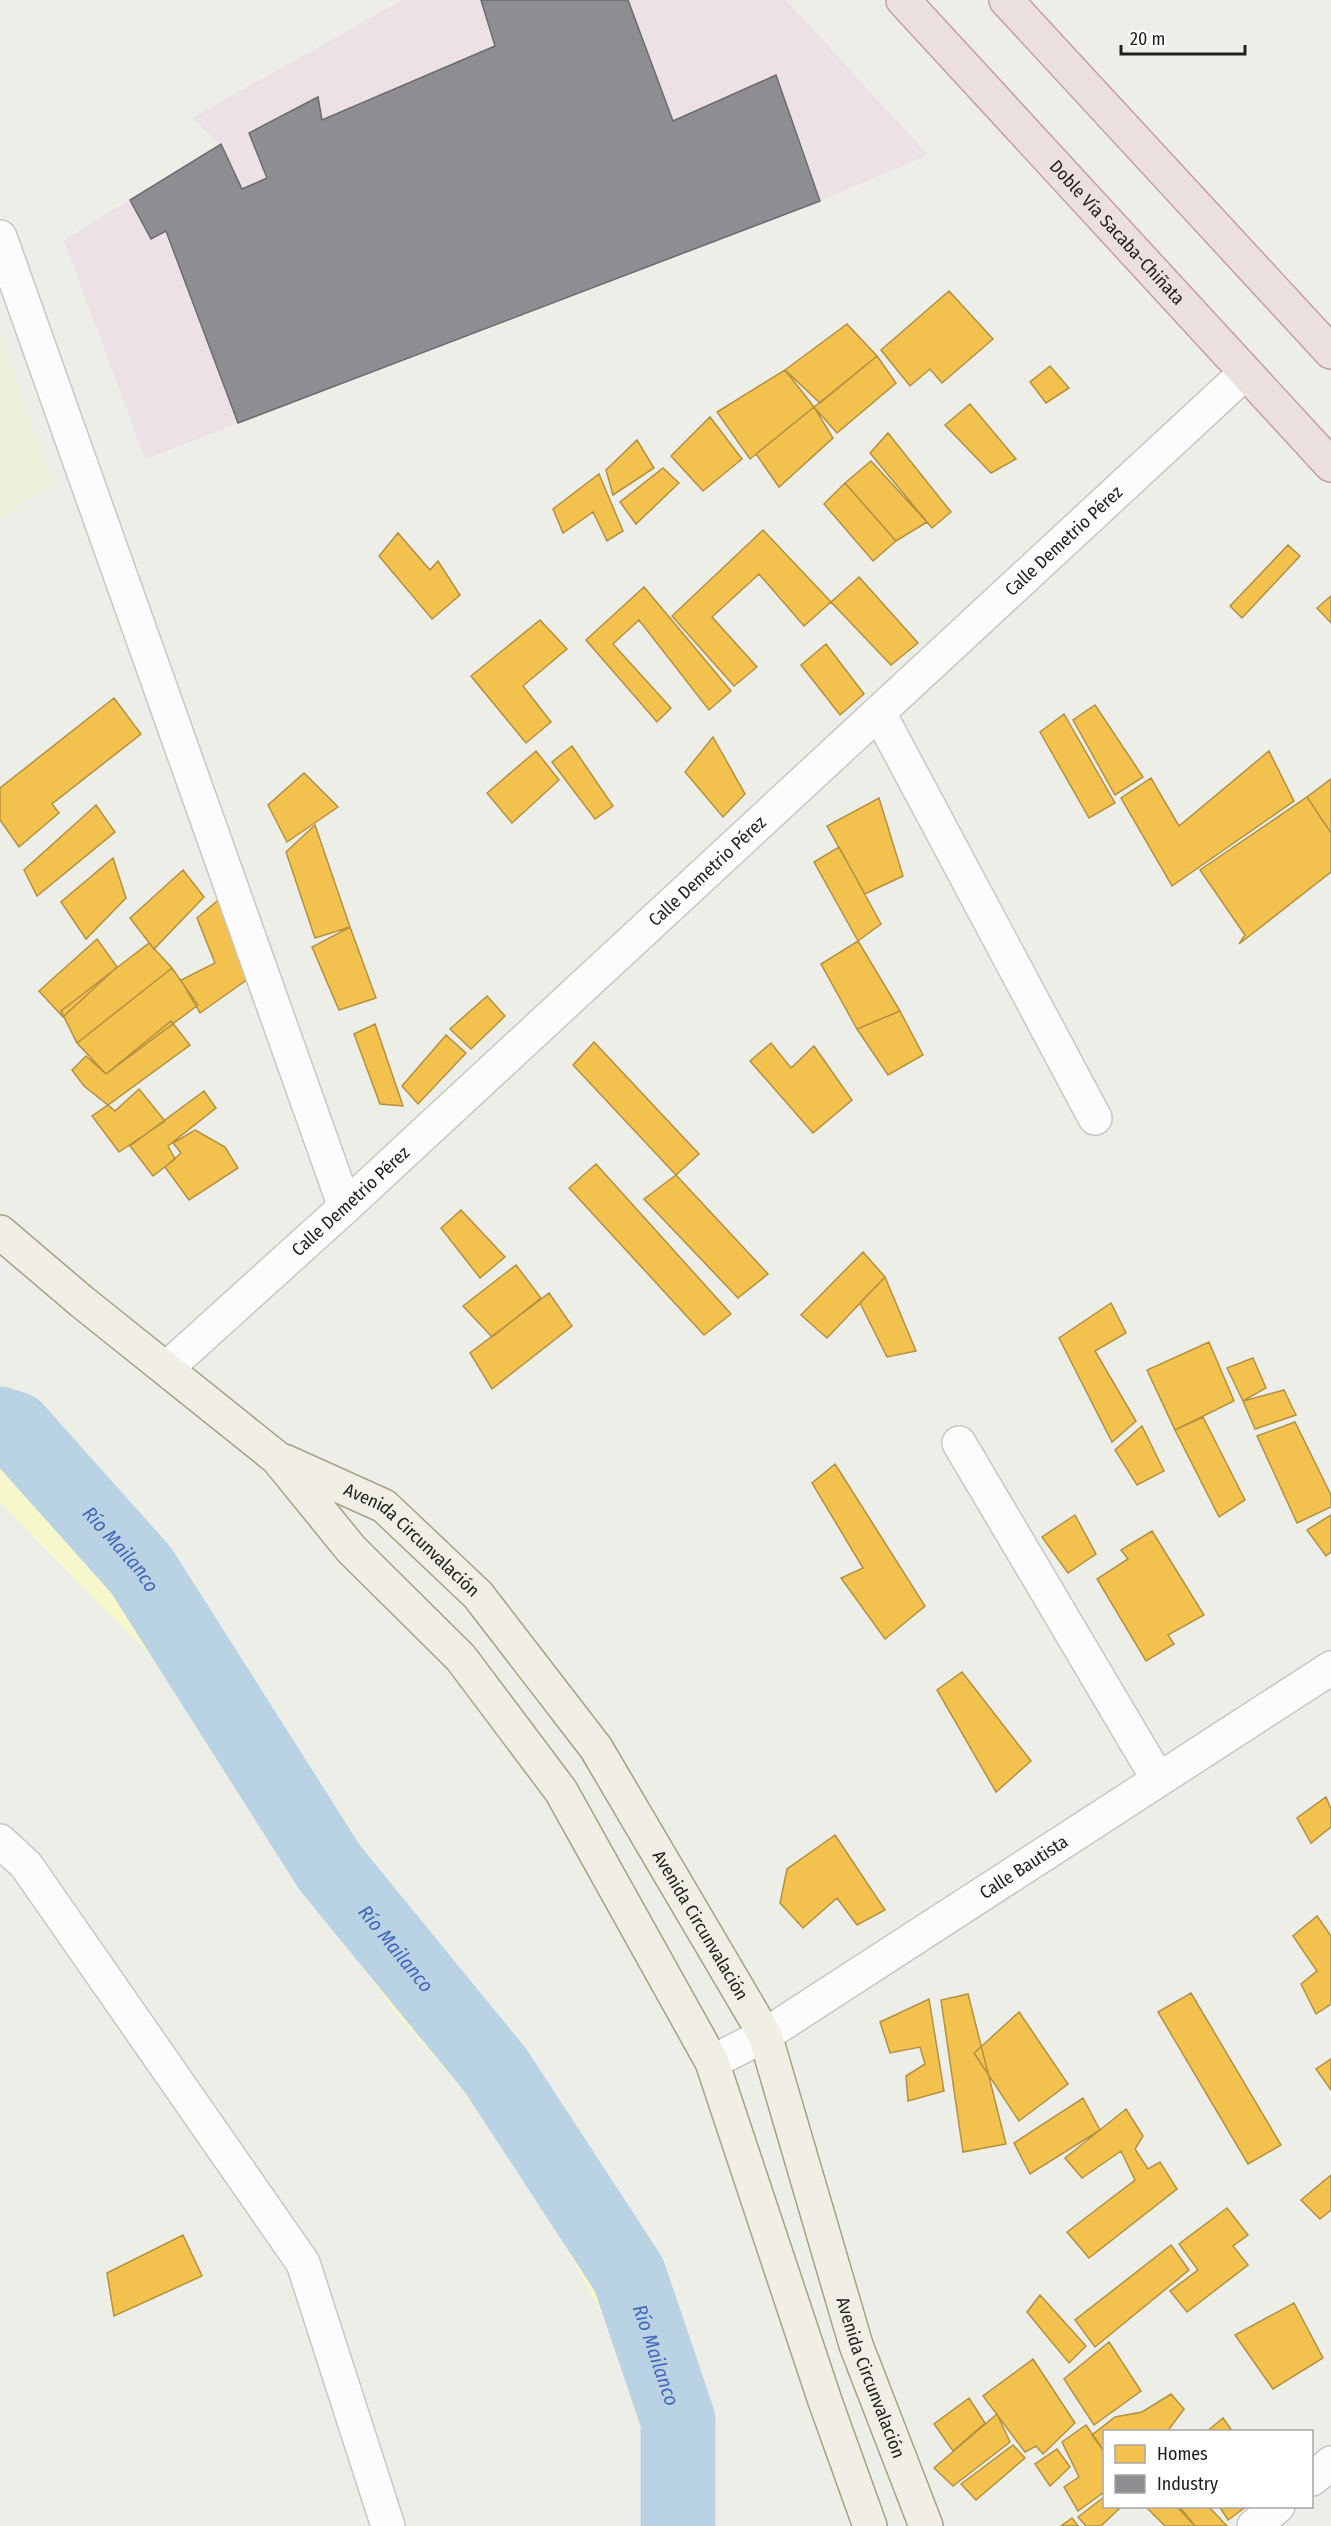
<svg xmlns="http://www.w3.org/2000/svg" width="1331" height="2526" font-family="'Fira Sans Condensed',sans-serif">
	<rect width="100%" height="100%" fill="#eeeee8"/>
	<!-- industrial -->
	<path fill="#ece1e5" d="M402,0h384l142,155 -108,46 -675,258 -81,-219 156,-96 -28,-26z"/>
	<!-- farmland -->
	<path fill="#ebf0db" d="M0,334l53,151 -53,33z"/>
	<!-- sand -->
	<path fill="#f7f7cc" d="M0,1398l67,58 121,135 177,265 222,294 58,107 38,100 17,104 1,65h-57v-106l-42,-106 -95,-173 -117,-135 -220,-331 -170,-173z"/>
	<!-- homes -->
	<path fill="#f2c14e" stroke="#b39140" stroke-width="1.5" d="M949,291l44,48 -51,44 -12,-14 -20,17 -29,-36z
		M847,324l30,32 -57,47 -35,-33z
		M877,356l19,27 -59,50 -23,-26z
		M1050,366l19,22 -23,15 -16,-21z
		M785,370l29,37 -64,52 -33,-47z
		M970,404l46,55 -25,14 -46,-48z
		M814,407l19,31 -54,49 -23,-33z
		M710,417l32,42 -39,32 -32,-35z
		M888,433l63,79 -19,16 -62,-75z
		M637,440l17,28 -41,27 -7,-25z
		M871,461l56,61 -31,19 -51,-58z
		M663,468l16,15 -43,41 -16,-22z
		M599,474l24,57 -16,10 -14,-29 -30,21 -10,-24z
		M845,483l51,58 -23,20 -49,-57z
		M763,530l68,72 -27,24 -45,-52 -47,43 45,50 -23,19 -62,-70z
		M398,533l32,37 8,-9 22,34 -28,24 -53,-63z
		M1288,545l12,11 -58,62 -12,-12z
		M859,577l59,66 -27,22 -60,-63z
		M644,587l87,104 -22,19 -70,-90 -26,24 58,64 -14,14 -71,-82z
		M1331,596v27l-14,-15z
		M540,620l27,29 -44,37 28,36 -25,21 -55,-67z
		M826,644l38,50 -24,21 -39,-50z
		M114,698l27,36 -89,70 7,9 -40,34 -19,-27v-32z
		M1095,705l48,72 -28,18 -42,-75z
		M1064,714l51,89 -26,15 -49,-86z
		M713,737l32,57 -22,23 -38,-45z
		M572,746l41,60 -18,13 -43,-57z
		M536,751l23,29 -47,43 -25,-30z
		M1269,751l25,50 -122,85 -51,-88 30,-20 28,48z
		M304,773l34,34 -51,35 -19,-37z
		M1331,779v54l-24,-36z
		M1307,797l24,36v39l-92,72 6,-9 -45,-65z
		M879,798l24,78 -38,18 -38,-68z
		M96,805l19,27 -78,64 -13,-26z
		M315,825l35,102 -35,11 -29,-86z
		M839,847l42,77 -23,17 -44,-79z
		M113,858l13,40 -40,41 -25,-37z
		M183,870l21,27 -50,52 -24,-31z
		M229,891l29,81 -58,41 -19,-33 34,-17 -18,-45z
		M350,927l26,71 -37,12 -27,-63z
		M97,939l20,28 -54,50 -24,-26z
		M858,941l42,70 -43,18 -36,-65z
		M149,943l23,25 -95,75 -16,-32z
		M172,968l26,37 -92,69 -29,-31z
		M487,996l18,20 -34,33 -21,-20z
		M900,1011l23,44 -35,20 -31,-46z
		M171,1021l19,24 -82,60 -24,-19 -12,-16 14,-14 20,18z
		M375,1024l28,82 -23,-2 -26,-70z
		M446,1035l20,18 -48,51 -16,-18z
		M594,1042l105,112 -23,21 -103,-110z
		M771,1043l20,25 23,-22 38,54 -39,33 -63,-72z
		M139,1089l26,32 -46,31 -27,-36 16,-11 7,6z
		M204,1091l12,17 -48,38 7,13 -22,17 -23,-30z
		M195,1130l30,17 13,21 -49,32 -24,-33 16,-14 -8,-10z
		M596,1164l135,150 -27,21 -135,-147z
		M676,1175l92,99 -30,24 -94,-99z
		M461,1210l44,47 -25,21 -39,-50z
		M863,1252l22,25 -58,61 -26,-23z
		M516,1265l25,33 -49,39 -29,-31z
		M885,1277l31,74 -29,6 -27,-54z
		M549,1293l23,33 -80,63 -22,-36z
		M1111,1303l15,30 -31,18 41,70 -24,21 -53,-104z
		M1209,1342l25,59 -59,29 -28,-60z
		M1253,1358l13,30 -23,13 -16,-33z
		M1284,1390l12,25 -41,14 -12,-28z
		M1203,1417l42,83 -26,17 -44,-87z
		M1295,1422l36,73v12l-34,16 -40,-87z
		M1142,1426l22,45 -27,14 -22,-35z
		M835,1464l90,142 -40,33 -44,-61 22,-10 -51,-85z
		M1075,1515l21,39 -28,19 -26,-36z
		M1331,1515v37l-5,4 -19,-26z
		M1152,1531l52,84 -36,20 6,9 -28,17 -49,-82 31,-20 -7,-9z
		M962,1672l69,89 -35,31 -59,-102z
		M1326,1797l5,12v18l-20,16 -14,-25z
		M835,1835l50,75 -28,15 -20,-27 -34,30 -23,-25 7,-34z
		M1317,1916l14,20v68l-15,10 -15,-30 16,-13 -24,-35z
		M1191,1993l90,152 -33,19 -90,-152z
		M968,1994l38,150 -43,8 -22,-152z
		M929,1999l15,92 -36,10 -2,-25 19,-12 -5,-17 -30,6 -10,-31z
		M1019,2012l49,72 -49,37 -45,-68z
		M1331,2059v31l-15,-21z
		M1083,2098l17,32 -70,44 -16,-31z
		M1126,2109l17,27 -8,13 13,20 12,-7 17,27 -88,69 -22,-26 68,-52 -14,-29 -39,27 -17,-20z
		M1331,2175v35l-11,9 -19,-19z
		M1227,2208l21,27 -15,11 15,19 -61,47 -17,-21 28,-21 -19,-26z
		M183,2235l19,41 -88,40 -7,-43z
		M1171,2245l18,25 -94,77 -20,-27z
		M1040,2295l46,51 -17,17 -42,-51z
		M1294,2303l29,55 -50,31 -38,-54z
		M1109,2342l32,49 -47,34 -30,-46z
		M1033,2359l42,64 -32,31 -7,-8 -11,6 -42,-56z
		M1171,2394l13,15 -17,23h-63v20l-12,-17 23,-18 27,-5z
		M969,2398l16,25 -32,28 -19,-27z
		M997,2414l13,28 -57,44 -19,-18z
		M1223,2418l10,14h-27z
		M1086,2425l18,26v41l-26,19 -14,-24 15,-10 -17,-35z
		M1013,2445l12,13 -49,42 -15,-16z
		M1057,2449l13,18 -20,19 -15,-22z
		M1104,2497v9h18l-21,20h-15l-8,-9z
		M1145,2506h34l16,20h-30z
		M1176,2506h32l19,20h-32z
		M1219,2506h28l-19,14z
		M1072,2518l6,8h-17z"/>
	<!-- industry -->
	<path fill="#8d8d92" stroke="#6c6c70" stroke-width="1.5" d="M481,0h147l45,121 103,-46 44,126 -582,222 -72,-192 -15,8 -21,-39 91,-56 21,45 25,-11 -18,-45 69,-36 4,23 173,-74z"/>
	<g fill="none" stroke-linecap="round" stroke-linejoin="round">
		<!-- river -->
		<path stroke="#bad3e4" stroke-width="75" id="s1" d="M0,1424l15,5 126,141 189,298 166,203 133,204 49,145v106"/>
		<!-- minor casing -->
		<g stroke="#c7c7c4" stroke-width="36">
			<g id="minor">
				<path d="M0,237l345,970"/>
				<path d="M879,713l216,405"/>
				<path id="s2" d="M167,1368l178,-161 900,-834"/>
				<path d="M959,1443l199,336"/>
				<path d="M0,1841l26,24 277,398 85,263"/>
				<path id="s3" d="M712,2062l53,-27 566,-367"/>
				<path d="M1312,2479l19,-16"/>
				<path d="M1254,2526l24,-20"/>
			</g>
		</g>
		<!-- major casing -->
		<g stroke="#a5a184" stroke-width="36">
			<g id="major">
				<path d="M0,1232l81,69 196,157 74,91 110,109 100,133 151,271 113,339 45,125"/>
				<path id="s4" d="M284,1461l100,45 94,89 118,153 169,287 91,310 70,181"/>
			</g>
		</g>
		<!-- highway casing -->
		<g stroke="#c69ea1" stroke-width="36">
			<g id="highway">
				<path id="s5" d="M903,0l428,465"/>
				<path d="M1006,0l325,352"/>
			</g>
		</g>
		<!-- minor -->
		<use href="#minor" stroke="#fcfcfc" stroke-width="33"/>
		<!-- major -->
		<use href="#major" stroke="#f1efe5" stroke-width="33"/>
		<!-- highway -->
		<use href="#highway" stroke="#ebe0de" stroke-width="33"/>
	</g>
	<g text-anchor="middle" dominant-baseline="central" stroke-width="6" stroke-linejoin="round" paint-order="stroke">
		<!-- street labels -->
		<g font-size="18" fill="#202020" stroke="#fff">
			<text stroke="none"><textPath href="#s5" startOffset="316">Doble Vía Sacaba-Chiñata</textPath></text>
			<text stroke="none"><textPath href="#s2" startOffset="1220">Calle Demetrio Pérez</textPath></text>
			<text stroke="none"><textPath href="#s2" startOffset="734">Calle Demetrio Pérez</textPath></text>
			<text stroke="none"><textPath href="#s2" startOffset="248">Calle Demetrio Pérez</textPath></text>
			<text stroke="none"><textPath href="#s4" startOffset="152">Avenida Circunvalación</textPath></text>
			<text stroke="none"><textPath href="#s3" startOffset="368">Calle Bautista</textPath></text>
			<text stroke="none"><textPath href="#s4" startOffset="638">Avenida Circunvalación</textPath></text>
			<text stroke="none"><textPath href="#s4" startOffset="1124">Avenida Circunvalación</textPath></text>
		</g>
		<!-- water labels -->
		<g font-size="20" font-style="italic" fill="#4467b8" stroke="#fff">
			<text stroke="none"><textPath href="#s1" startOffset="176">Río Mailanco</textPath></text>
			<text stroke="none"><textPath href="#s1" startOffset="662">Río Mailanco</textPath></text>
			<text stroke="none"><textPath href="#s1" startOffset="1148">Río Mailanco</textPath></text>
		</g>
	</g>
	<!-- legend -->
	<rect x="1103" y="2430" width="210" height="78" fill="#ffffff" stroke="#a6a6a6" stroke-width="1.5"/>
	<rect x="1115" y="2445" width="30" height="18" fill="#f2c14e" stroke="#a6a6a6" stroke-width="1.5"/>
	<text x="1157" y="2460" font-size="18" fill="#202020">Homes</text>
	<rect x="1115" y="2475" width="30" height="18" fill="#8d8d92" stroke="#a6a6a6" stroke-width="1.5"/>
	<text x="1157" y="2490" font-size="18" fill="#202020">Industry</text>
	<!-- scale -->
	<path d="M1121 45v9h124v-9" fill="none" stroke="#202020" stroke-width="3"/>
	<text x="1130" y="45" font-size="18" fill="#202020" stroke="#ffffff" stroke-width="4.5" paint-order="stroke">20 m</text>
</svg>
